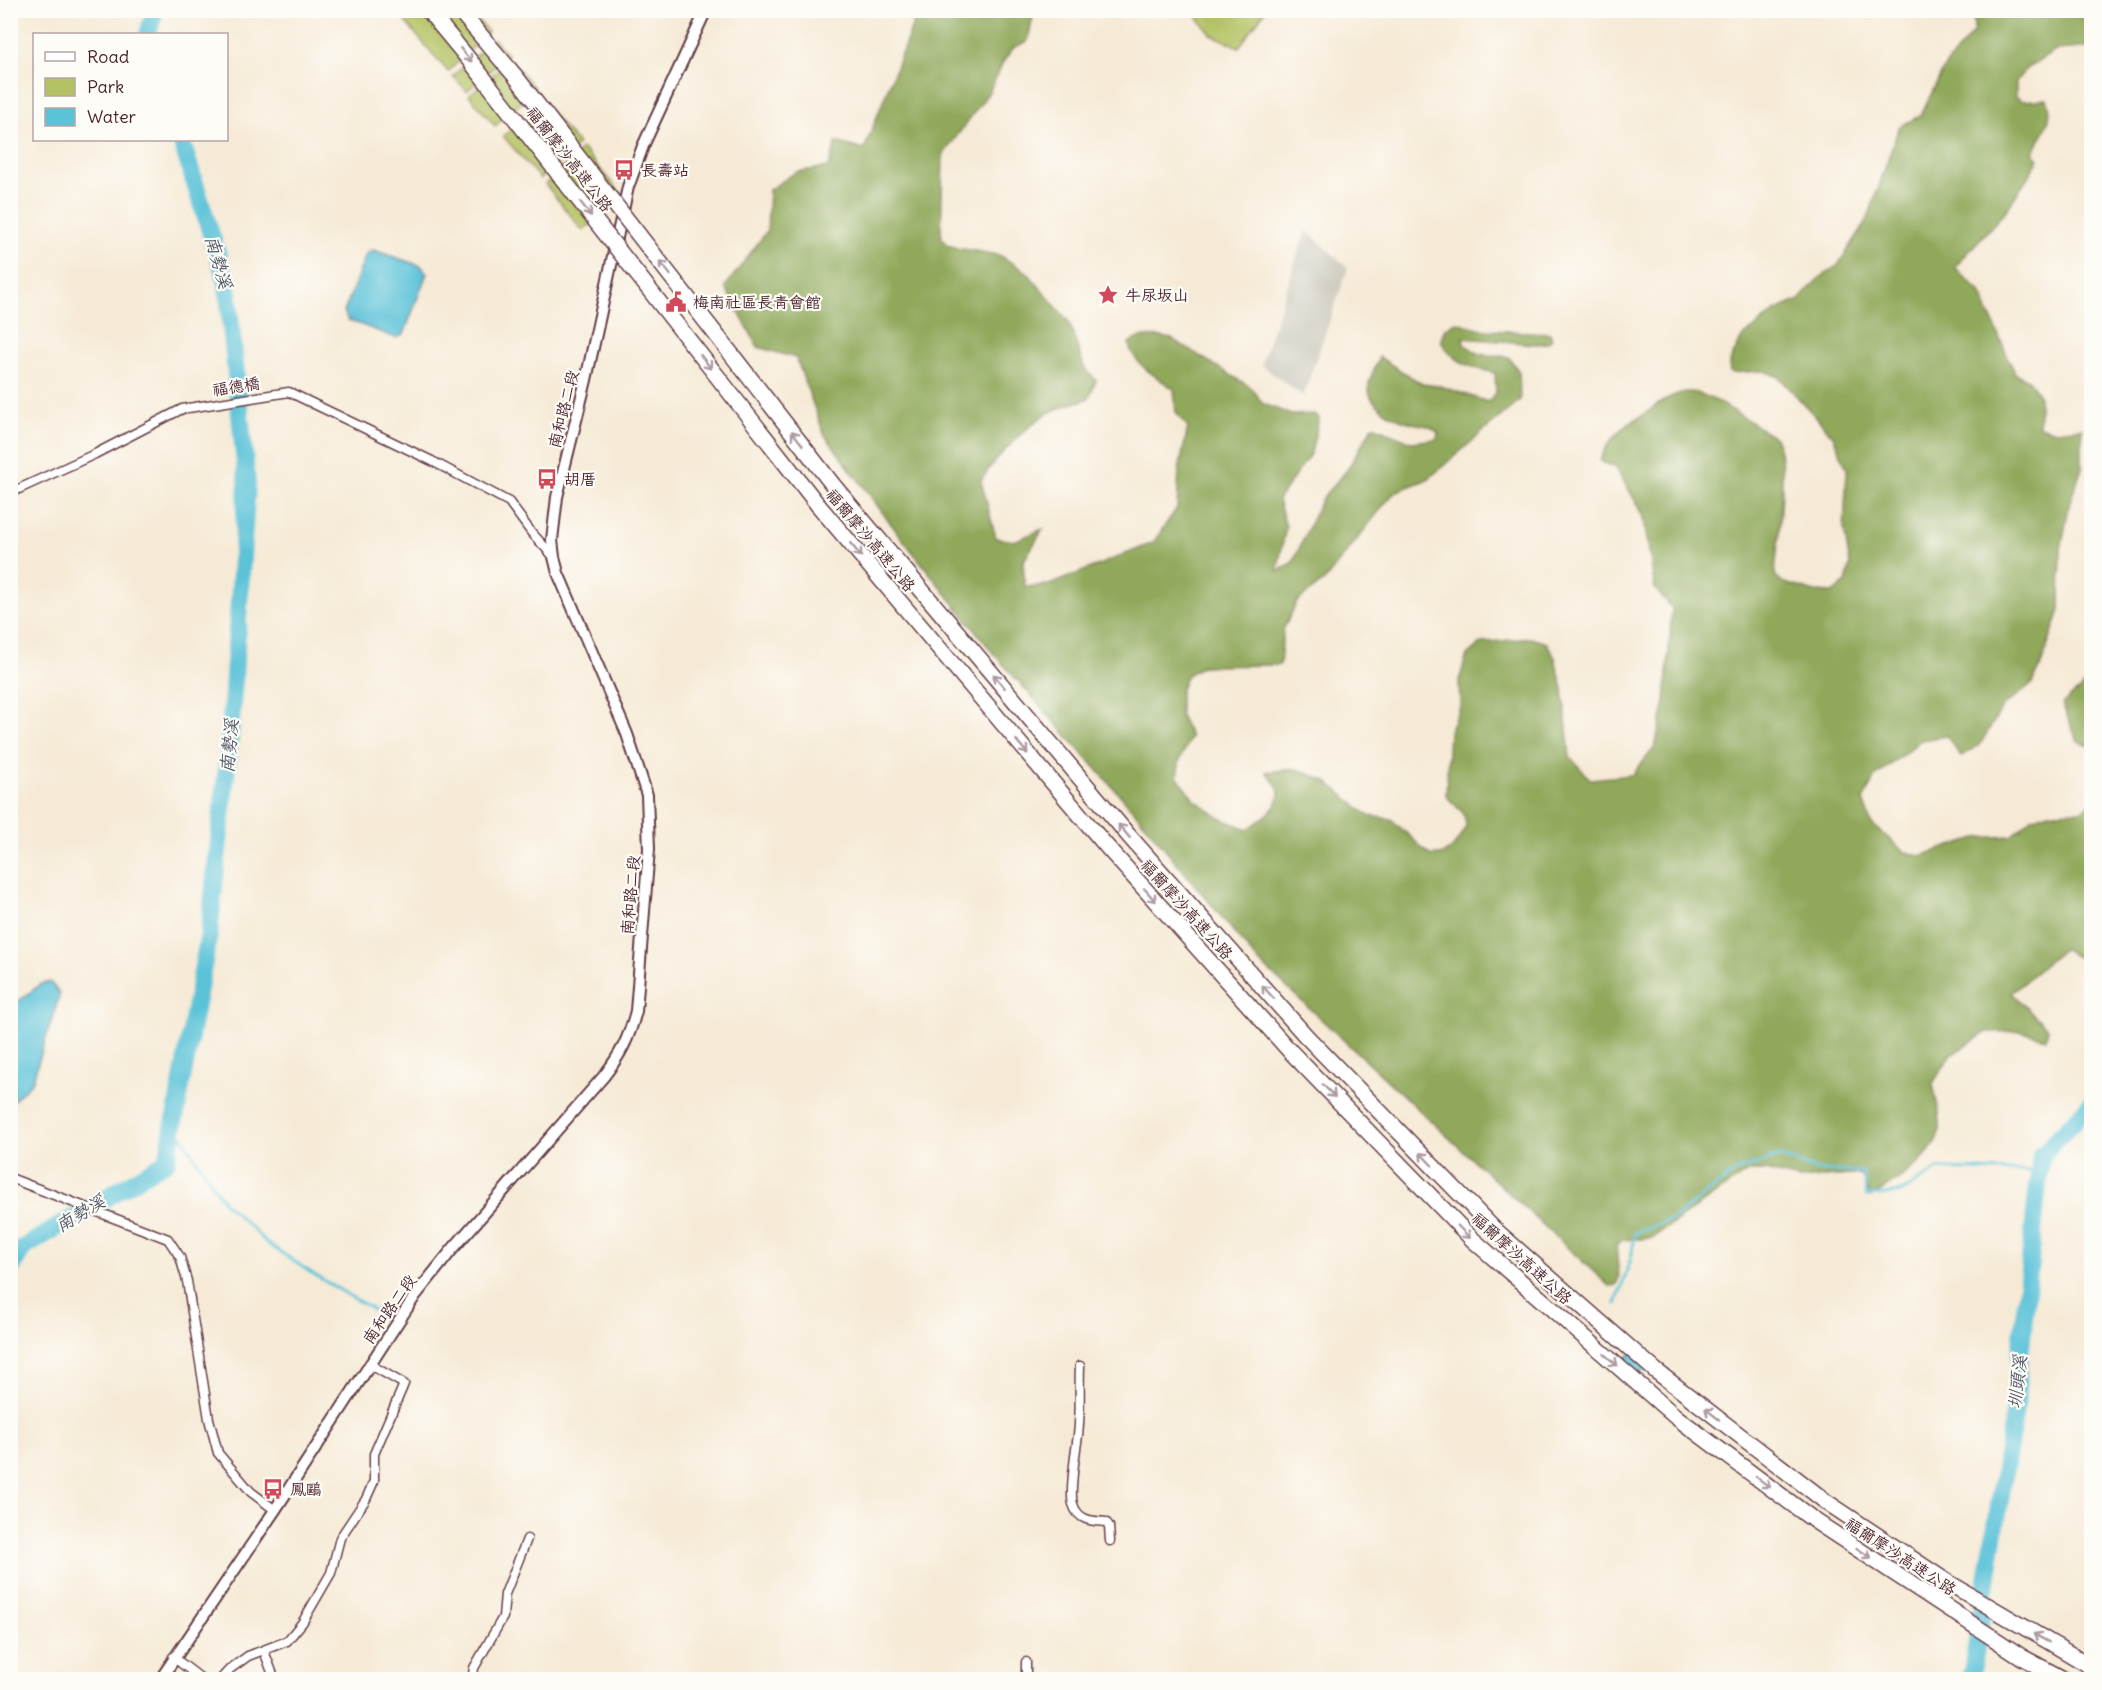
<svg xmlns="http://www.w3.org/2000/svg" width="2102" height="1690" font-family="Delius,'LXGW WenKai TC',sans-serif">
	<rect width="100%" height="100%" fill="#fdfcf7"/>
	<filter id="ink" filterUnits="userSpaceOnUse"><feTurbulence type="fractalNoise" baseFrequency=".0167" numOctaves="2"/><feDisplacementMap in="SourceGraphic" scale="12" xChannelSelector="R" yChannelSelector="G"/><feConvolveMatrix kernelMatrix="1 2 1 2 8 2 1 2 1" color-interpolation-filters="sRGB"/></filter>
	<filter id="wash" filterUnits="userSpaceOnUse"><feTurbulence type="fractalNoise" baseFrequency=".008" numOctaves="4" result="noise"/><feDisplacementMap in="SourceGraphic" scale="24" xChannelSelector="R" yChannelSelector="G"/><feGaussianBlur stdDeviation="1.35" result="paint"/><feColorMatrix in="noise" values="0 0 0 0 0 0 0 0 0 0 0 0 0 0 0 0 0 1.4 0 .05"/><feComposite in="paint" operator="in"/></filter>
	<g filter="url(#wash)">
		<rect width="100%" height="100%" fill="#f6ead6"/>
		<!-- industrial -->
		<path fill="#c8c4b8" d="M1306,230l42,38 -45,128 -42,-31z"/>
		<!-- green -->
		<path fill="#b4c264" stroke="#7f7048" stroke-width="1.5" d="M396,11h74l18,21 -40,40z
			M1192,11h73l-26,36 -27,-12z
			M494,39l14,16 -41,36 -14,-15z
			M511,59l25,31 -41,36 -26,-31z
			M543,103l35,41 -38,35 -37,-43z
			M582,148l40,47 -39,36 -38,-47z"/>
		<!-- forest -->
		<path fill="#8fa85a" stroke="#6c6442" stroke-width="1.5" d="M918,11h116l-6,30 -15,7 -10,14 -14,30 -46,63 -2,83 7,7 9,3 42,7 28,17 42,50 15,45 12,14 -7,17c-13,5 -27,8 -39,14 -21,11 -58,49 -69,69l15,57 18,3 29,-12 -20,33 2,25 24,-2 104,-42 24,-35 2,-38 9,-43 -12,-14 -2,-24c-15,-10 -43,-26 -45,-46 12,-9 29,-7 43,-4l80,49 10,15 29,12 24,-1 4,4 -8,35 -33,47 8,27 -9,45 16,-10 29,-64 25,-28 26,-44 39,16 25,-3 1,-6c-6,-8 -17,-8 -26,-10 -16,-4 -47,-18 -43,-39 2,-9 7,-18 10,-27l43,27 18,2 48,16 8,-10 -1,-19c-23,-5 -42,-10 -54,-32l4,-12 11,-7 30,8 64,3 2,6 -5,4 -12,1 -72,-6 1,6 15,10 30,3 10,15 1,28 -92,79 -33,13 -8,9 -62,79 -28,22 -14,28 -3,35 -78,1 -15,9 -7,17v23l11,22 -11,22 -3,17 17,23 26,19 28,11c12,-9 36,-22 30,-41 -2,-5 -9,-11 -12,-16l30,-3 30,12 43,35 22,3 39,36c20,3 28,-14 36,-29l-2,-12 -18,-18 3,-65 11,-24 -1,-27 8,-25 14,-12 50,-5 16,5 8,15 8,31 7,68 20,22 42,-4 23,-28 10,-45 7,-94 -17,-19 -12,-75 -27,-46 -16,-7c6,-19 23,-34 39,-44 15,-9 32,-25 50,-25 21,0 67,34 86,46 15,24 2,106 0,137l6,7 34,10 17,1 14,-10 4,-18 -6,-36 3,-60 -14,-33 -54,-59 -15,-6 -34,2 -1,-9 12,-25 34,-28 24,-11 18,-20 21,-15 29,-44 32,-94 22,-12 24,-49 29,-35 -1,-19 -3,-1h121v10l-3,3h3v23l-34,3 -30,18 -11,13v16l7,4 24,-2c9,19 -6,37 -14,54l6,6 -31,49 -53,59 25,25 35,81 15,8 9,14v31l16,5 27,-3v40l-12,33 -9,48 -1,61 -21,61 -9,15 -27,20 -22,37 -20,14 -14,-21 -26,4 -46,37 -12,23 8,23 32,28 17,5 56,-18 35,-2 21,-18 16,-6 33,-1 10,-9v142l-14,13 -14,-8 -52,44 37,35 -2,10 -26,-7 -33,1 -36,23 -18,28c2,13 7,28 7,41 0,31 -45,58 -69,73l-10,-23 -62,5 -34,-8h-16l-97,67 -29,2 -7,5 3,32 -3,8 -7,1 -353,-327 -122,-148 -141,-158 -93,-117 -76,-102 -28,-76 -38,-11 -33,-60 42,-56 2,-41 27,-18 33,-5 7,-25 28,8z
			M2091,680l1,64 -3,2 -11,-4 -16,-38z"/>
		<!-- water -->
		<path fill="#5bc2d8" stroke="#527082" stroke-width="1.5" d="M373,250l48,16 6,7 -23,61 -8,4 -48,-18 -4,-8 23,-60z
			M50,982l10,12 -28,88 -21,21v-96l30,-23z
			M1638,1346l16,13 -25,29 -15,-18z"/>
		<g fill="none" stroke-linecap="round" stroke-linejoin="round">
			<!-- stream -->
			<path stroke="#5bc2d8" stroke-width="3" d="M174,1125l50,77 43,41 46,31 67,40
				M1616,1304l15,-46 4,-25 38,-14 63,-48 43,-15 37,14 47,2 4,24 35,-4 36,-23 101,3"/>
			<!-- river -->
			<path stroke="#5bc2d8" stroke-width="18" d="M148,34l7,-24
				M10,1271l13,-23 144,-87 42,-227 21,-197 17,-253 -20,-200 -46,-144
				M1969,1680l3,-8 42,-258 27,-259 51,-52"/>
		</g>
	</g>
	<g filter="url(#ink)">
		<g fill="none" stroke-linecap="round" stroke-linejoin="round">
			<!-- street casing -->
			<g stroke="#643d45" stroke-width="11">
				<path id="street" d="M10,493l85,-39 87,-45 107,-17 143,69 77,41 22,30 23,25
					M10,1178l158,61 12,18 7,24 22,138 9,34 33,39 24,18
					M1080,1366c-1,23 1,47 -2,69 -2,15 -9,56 -5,69 5,17 19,17 33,18l3,4 1,15
					M264,1651l11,29
					M173,1657l30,23
					M1026,1662v18
					M220,1680l10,-11 18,-13 39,-15 15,-18 29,-50 9,-35 26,-39 8,-18v-27l30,-70 -35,-20
					M472,1680l2,-12 29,-51 2,-23 22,-55"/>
			</g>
			<!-- secondary casing -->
			<g stroke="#643d45" stroke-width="14">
				<path id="secondary" d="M160,1680l115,-170 140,-214 36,-45 153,-175c17,-22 25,-38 32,-65l13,-162 -2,-54 -20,-61 -69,-161 -4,-16 -2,-17 5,-43 29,-117 42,-193 15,-41 63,-136"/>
			</g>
			<!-- highway casing -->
			<g stroke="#643d45" stroke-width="18">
				<path id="highway" d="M833,485l296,351 177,200 188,193 162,142 169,130 119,79 148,87
					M818,505l290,343 180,201 184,190 204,178 139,104 207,136 43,23"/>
			</g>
			<!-- street -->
			<use href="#street" stroke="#fff" stroke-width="8"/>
			<!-- secondary -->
			<use href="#secondary" stroke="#fff" stroke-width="10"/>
			<!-- highway -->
			<use href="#highway" stroke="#fff" stroke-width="15"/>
			<!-- highway-bridge casing -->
			<g stroke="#643d45" stroke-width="18" stroke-linecap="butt">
				<path id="highway-bridge" d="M428,10l43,52 347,443
					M459,10l57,67 317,408"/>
			</g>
			<!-- highway-bridge -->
			<use href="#highway-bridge" stroke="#fff" stroke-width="15"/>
		</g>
		<!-- one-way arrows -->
		<defs><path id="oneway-shaft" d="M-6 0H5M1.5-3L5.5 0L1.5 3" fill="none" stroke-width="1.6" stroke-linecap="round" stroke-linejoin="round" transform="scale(1.5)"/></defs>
		<g stroke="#ae9aa0">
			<use href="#oneway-shaft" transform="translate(466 55) rotate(50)"/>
			<use href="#oneway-shaft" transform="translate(586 209) rotate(52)"/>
			<use href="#oneway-shaft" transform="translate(665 268) rotate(-128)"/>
			<use href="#oneway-shaft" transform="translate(706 362) rotate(52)"/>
			<use href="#oneway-shaft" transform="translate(797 438) rotate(-128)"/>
			<use href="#oneway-shaft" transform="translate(856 550) rotate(50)"/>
			<use href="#oneway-shaft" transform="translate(999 681) rotate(-130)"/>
			<use href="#oneway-shaft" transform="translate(1022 747) rotate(50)"/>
			<use href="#oneway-shaft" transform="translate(1124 831) rotate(-130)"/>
			<use href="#oneway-shaft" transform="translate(1150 895) rotate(48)"/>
			<use href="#oneway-shaft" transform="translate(1268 992) rotate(-132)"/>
			<use href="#oneway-shaft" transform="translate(1329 1091) rotate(46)"/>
			<use href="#oneway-shaft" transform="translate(1426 1159) rotate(-134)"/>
			<use href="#oneway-shaft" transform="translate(1464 1232) rotate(46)"/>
			<use href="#oneway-shaft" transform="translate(1611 1360) rotate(41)"/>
			<use href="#oneway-shaft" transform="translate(1712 1414) rotate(-142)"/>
			<use href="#oneway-shaft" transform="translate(1763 1482) rotate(37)"/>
			<use href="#oneway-shaft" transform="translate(1864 1553) rotate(33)"/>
			<use href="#oneway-shaft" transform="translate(2041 1638) rotate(-151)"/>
		</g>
	</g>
	<!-- icons -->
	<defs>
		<g id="bus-bare" transform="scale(1.62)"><path d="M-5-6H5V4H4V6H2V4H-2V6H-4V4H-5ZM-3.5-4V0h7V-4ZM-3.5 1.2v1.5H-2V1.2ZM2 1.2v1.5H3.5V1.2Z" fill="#d1495b" stroke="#fdfcf7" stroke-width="2.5" paint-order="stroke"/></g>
		<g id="sight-bare" transform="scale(1.62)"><path d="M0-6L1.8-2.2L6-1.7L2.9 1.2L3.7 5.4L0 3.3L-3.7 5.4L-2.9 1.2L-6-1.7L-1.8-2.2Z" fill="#d1495b" stroke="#fdfcf7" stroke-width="2.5" paint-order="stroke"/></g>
		<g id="civic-bare" transform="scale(1.62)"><path d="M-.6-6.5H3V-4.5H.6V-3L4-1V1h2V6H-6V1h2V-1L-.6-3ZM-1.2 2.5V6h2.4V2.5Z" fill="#d1495b" stroke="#fdfcf7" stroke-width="2.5" paint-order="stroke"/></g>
	</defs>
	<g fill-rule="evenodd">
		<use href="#bus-bare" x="624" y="170"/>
		<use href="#sight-bare" x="1108" y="295"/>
		<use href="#civic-bare" x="676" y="302"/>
		<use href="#bus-bare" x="547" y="479"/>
		<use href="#bus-bare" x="273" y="1489"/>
	</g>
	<g text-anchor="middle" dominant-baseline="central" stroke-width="4.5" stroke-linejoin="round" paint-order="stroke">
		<!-- street labels -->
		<g font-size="16" fill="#4a1f2b" stroke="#fdfcf7">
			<text transform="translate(570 159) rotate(52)">福爾摩沙高速公路</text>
			<text transform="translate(236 386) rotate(-9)">福德橋</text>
			<text transform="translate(563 409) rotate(-76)">南和路二段</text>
			<text transform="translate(871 540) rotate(50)">福爾摩沙高速公路</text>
			<text transform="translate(630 895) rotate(-85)">南和路二段</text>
			<text transform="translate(1187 909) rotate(48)">福爾摩沙高速公路</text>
			<text transform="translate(1522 1258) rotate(42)">福爾摩沙高速公路</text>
			<text transform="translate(389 1309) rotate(-55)">南和路二段</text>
			<text transform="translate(1901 1556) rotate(33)">福爾摩沙高速公路</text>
		</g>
		<!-- poi labels -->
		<g font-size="16" fill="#4a1f2b" stroke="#fdfcf7" text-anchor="start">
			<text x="641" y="170">長壽站</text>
			<text x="1125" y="295">牛尿坂山</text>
			<text x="693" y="302">梅南社區長青會館</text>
			<text x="564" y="479">胡厝</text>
			<text x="290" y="1489">鳳鷗</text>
		</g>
		<!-- water labels -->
		<g font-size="18" font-style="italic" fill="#505868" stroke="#fdfcf7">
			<text transform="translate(219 262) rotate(74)">南勢溪</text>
			<text transform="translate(229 746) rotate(-85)">南勢溪</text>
			<text transform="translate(80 1213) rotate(-31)">南勢溪</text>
			<text transform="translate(2017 1382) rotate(-84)">圳頭溪</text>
		</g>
	</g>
	<!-- margin -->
	<rect width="2102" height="1690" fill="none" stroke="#fdfcf7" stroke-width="36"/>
	<!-- legend -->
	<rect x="33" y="33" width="195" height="108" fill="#fdfcf7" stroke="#b5a4a5" stroke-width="1.5"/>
	<rect x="45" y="52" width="30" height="9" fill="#ffffff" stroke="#b5a4a5" stroke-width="1.5"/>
	<text x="87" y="63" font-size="18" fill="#4a1f2b">Road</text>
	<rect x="45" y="78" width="30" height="18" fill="#b4c264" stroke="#b5a4a5" stroke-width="1.5"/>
	<text x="87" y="93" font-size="18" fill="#4a1f2b">Park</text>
	<rect x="45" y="108" width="30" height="18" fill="#5bc2d8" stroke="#b5a4a5" stroke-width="1.5"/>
	<text x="87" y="123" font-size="18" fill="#4a1f2b">Water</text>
</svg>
